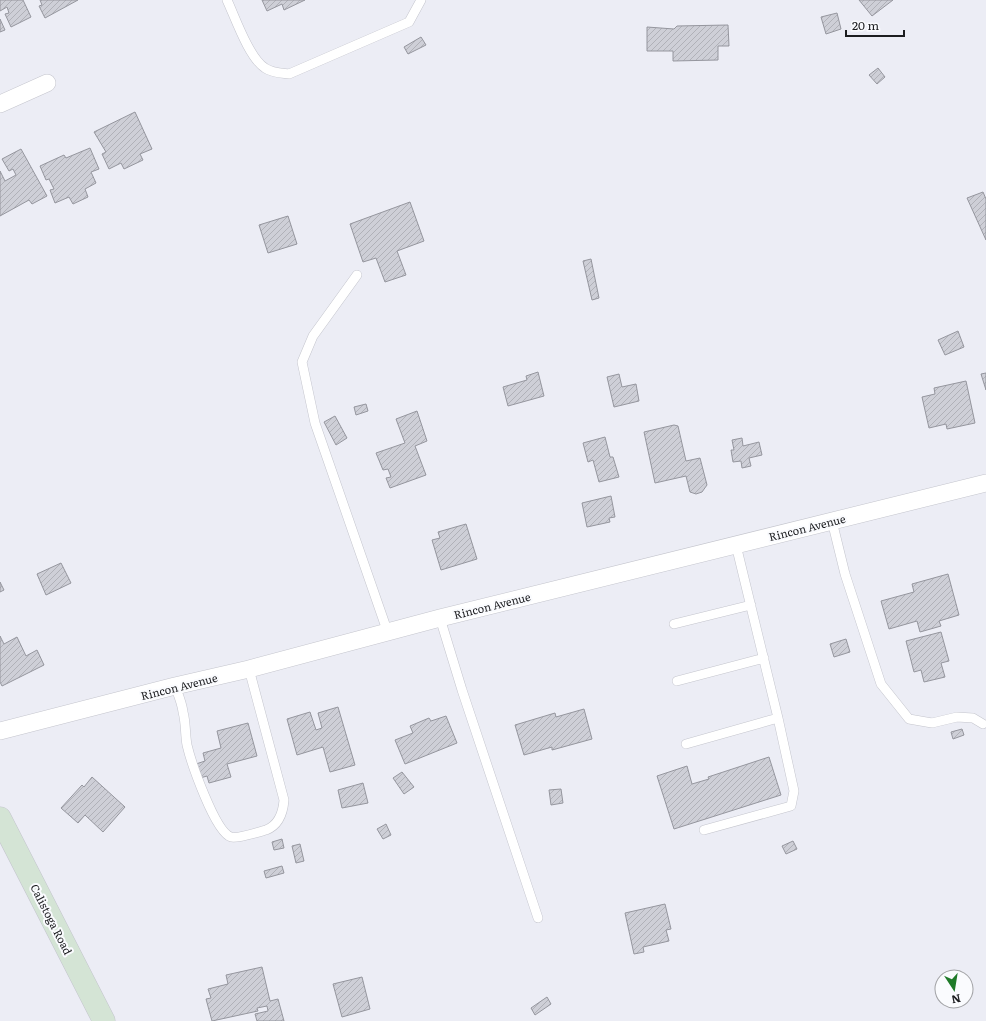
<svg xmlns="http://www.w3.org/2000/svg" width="986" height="1021" font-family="Literata,serif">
	<defs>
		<pattern id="building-hatch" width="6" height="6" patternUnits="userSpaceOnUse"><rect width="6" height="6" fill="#cecfd7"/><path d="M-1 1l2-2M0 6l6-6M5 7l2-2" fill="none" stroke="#b0b1b8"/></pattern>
	</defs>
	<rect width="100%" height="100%" fill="#ecedf5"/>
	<!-- building -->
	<path fill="url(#building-hatch)" stroke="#95969e" d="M0,0h23l8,17 -20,10 -6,-13 4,-1 -2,-6 -7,4z
		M40,0h38l-33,18 -6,-12 3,-1z
		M262,0h43l-21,10 -2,-6 -15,7z
		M859,0h34l-21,16z
		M837,13l4,16 -15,5 -5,-17z
		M0,19l5,11 -5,2z
		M728,25l1,21h-11v14l-45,1v-10h-26v-24l27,2 3,-3z
		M421,37l5,8 -18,9 -4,-7z
		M878,68l7,9 -8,7 -8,-9z
		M135,112l17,37 -12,5 3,6 -19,9 -3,-6 -12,6 -7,-15 4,-2 -12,-20z
		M90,148l9,21 -8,3 5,11 -11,6 3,8 -15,7 -4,-7 -14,6 -5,-13 4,-1 -5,-10 -3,1 -6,-14 24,-11 2,3z
		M21,149l26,47 -15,8 -3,-4 -29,16v-45l5,10 11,-6 -3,-6 -4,2 -7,-12z
		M983,192l3,7v41l-19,-42z
		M410,202l14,39 -27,10 9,24 -21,7 -9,-24 -13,4 -13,-38z
		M288,216l9,28 -29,9 -9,-28z
		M591,259l8,39 -7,2 -9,-39z
		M958,331l6,16 -19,8 -7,-15z
		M538,372l6,24 -36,10 -5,-19 24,-7 -1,-4z
		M986,373v17l-5,-16z
		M619,374l3,13 14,-3 3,17 -25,6 -7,-30z
		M966,381l9,42 -28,6 -1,-5 -17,4 -7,-31 13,-3 -1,-6z
		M366,404l2,7 -12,4 -2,-8z
		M417,411l10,30 -12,5 11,29 -36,13 -4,-10 5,-1 -3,-8 -5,1 -7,-17 29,-10 -9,-24z
		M335,416l12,22 -11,7 -12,-23z
		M674,425l4,1 8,35 14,-3 7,27 -5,7 -6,2 -6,-2 -4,-16 -31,7 -11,-51z
		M605,437l5,20h3l6,20 -20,5 -6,-22 -5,2 -5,-19z
		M742,438l1,8 16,-4 3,13 -13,3 2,8 -9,2 -1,-7 -8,1 -2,-12h3l-2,-10z
		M611,496l4,21 -6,1 1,4 -23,5 -5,-24z
		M466,524l11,35 -36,11 -9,-30 8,-2 -2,-6z
		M61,563l10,20 -25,12 -9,-21z
		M948,574l11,41 -20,6 2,5 -21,6 -3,-11 -28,8 -8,-28 33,-9 -2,-8z
		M0,582l4,8 -4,2z
		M941,632l8,29 -8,2 4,14 -21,5 -3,-12 -7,2 -8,-31z
		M0,636l4,8 13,-7 9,19 11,-6 7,15 -42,21 -2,-4z
		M846,639l4,13 -16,5 -4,-13z
		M338,707l17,58 -25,7 -7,-25 -26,8 -10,-36 23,-7 6,18 6,-2 -4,-15z
		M584,709l8,30 -40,11v-3l-28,8 -9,-30 40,-12 1,4z
		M446,716l11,27 -52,21 -10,-24 18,-7 -3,-7 19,-8 2,3z
		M248,723l9,33 -30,8 4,13 -22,6 -2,-7 -7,2 -4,-14 9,-3 -2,-8 18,-5 -4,-17z
		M962,729l2,6 -11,4 -2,-7z
		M769,757l12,38 -107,34 -17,-53 30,-10 5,18 17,-5 -1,-2z
		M402,772l12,15 -10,7 -11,-16z
		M92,777l33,30 -22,25 -18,-17 -7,8 -17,-15 21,-23 2,2z
		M363,783l5,20 -26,5 -4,-18z
		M561,789l2,14 -12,2 -2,-15z
		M386,824l5,11 -8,4 -6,-10z
		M282,839l2,9 -10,2 -2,-8z
		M793,841l4,8 -11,5 -4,-8z
		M300,844l4,17 -8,2 -4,-17z
		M282,866l2,7 -18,5 -2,-7z
		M665,904l6,25 -5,1 3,11 -26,6 1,5 -10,2 -9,-41z
		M262,967l8,34 8,-2 6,22h-27l-2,-7 13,-3 -1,-5 -10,2 1,3 -46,10 -6,-22 5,-1 -3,-9 20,-5 -2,-9z
		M362,977l8,32 -28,8 -9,-33z
		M547,997l4,7 -16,11 -4,-7z"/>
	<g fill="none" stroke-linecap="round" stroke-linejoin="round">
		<!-- lane casing -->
		<g stroke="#c4c5cd" stroke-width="10">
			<path id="lane" d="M227,0c8,17 22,58 38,68 7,5 16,5 24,6l120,-52 12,-22
				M357,275l-44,61 -11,26 13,61 73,210
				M832,521l13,53 36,110 28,35 23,4 25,-6 16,1 10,6
				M440,618l22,72 76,228
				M674,624l77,-19
				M677,681l87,-23
				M175,686c3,8 7,17 8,26 3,11 2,22 4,33 4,17 28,87 44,92 6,2 28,-5 35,-7 13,-5 17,-17 18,-30l-35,-131
				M686,744l92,-26 -42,-173
				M704,830l87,-24 3,-15 -16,-73"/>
		</g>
		<!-- street casing -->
		<g stroke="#c4c5cd" stroke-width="18">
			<path id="street" d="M0,104l47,-21
				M0,731l175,-45 74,-17 191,-51 546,-135"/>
		</g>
		<!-- secondary casing -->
		<g stroke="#c4c5cd" stroke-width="23">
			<path id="secondary" d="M0,818l104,203"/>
		</g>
		<!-- lane -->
		<use href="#lane" stroke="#fff" stroke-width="9"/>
		<!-- street -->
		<use href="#street" stroke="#fff" stroke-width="17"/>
		<!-- secondary -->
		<use href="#secondary" stroke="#d4e4d5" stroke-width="22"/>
	</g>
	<g text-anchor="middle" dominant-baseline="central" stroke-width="4" stroke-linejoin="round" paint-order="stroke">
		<!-- street labels -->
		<g font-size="11" fill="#1c1d20" stroke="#fafbfe">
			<text transform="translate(807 527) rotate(-14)">Rincon Avenue</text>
			<text transform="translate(492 605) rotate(-14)">Rincon Avenue</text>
			<text transform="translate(179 686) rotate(-14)">Rincon Avenue</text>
			<text transform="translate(52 919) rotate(63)">Calistoga Road</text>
		</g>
	</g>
	<!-- north arrow -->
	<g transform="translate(954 989) rotate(168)"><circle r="19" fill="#fafbfe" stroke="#a1a2a5"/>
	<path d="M0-3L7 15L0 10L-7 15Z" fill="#1f7a29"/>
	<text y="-6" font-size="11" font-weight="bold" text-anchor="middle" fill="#1c1d20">N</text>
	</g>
	<!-- scale -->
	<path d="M846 30v6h58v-6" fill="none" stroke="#1c1d20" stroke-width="2"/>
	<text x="852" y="30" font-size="12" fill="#1c1d20" stroke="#fafbfe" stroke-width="3" paint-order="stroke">20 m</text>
</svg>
